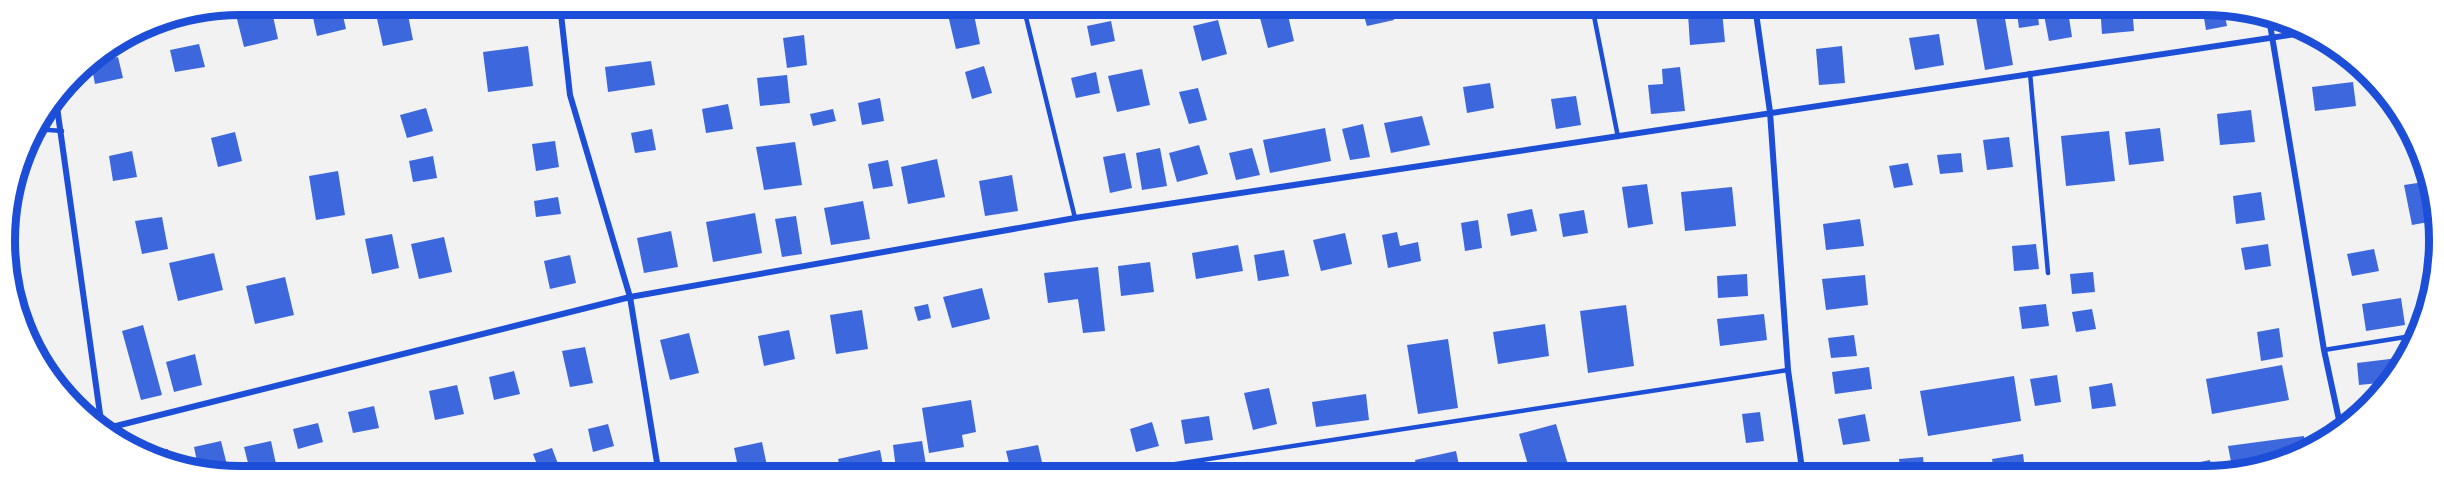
<svg xmlns="http://www.w3.org/2000/svg" width="2444" height="481" font-family="'Golos Text',sans-serif">
	<rect width="100%" height="100%" fill="#f2f2f2"/>
	<!-- building -->
	<path fill="#3d67dc" d="M374,5h32l7,35 -30,6z
		M502,5h30l1,4 -30,4z
		M1361,6h29l4,14 -27,6z
		M1418,6h22v1l-20,4z
		M2016,6h21l2,19 -20,3z
		M2100,6h32l2,25 -32,3z
		M2202,6h21l4,20 -21,4z
		M271,7l7,32 -34,8 -8,-32z
		M341,7l5,22 -29,7 -5,-23z
		M2003,7l10,58 -28,5 -10,-58z
		M973,10l7,34 -24,5 -8,-34z
		M1287,11l7,30 -26,7 -8,-30z
		M1722,11l3,31 -35,3 -2,-31z
		M2068,11l4,26 -23,4 -5,-26z
		M1218,20l9,34 -25,7 -9,-35z
		M1111,21l4,20 -24,5 -4,-20z
		M1939,34l5,31 -29,5 -6,-32z
		M804,35l3,30 -20,3 -4,-30z
		M199,44l6,23 -30,5 -5,-22z
		M528,46l5,40 -45,6 -5,-40z
		M1842,46l3,37 -26,2 -3,-36z
		M118,57l5,21 -28,6 -4,-21z
		M651,61l4,24 -47,7 -3,-25z
		M984,66l8,27 -20,6 -7,-27z
		M1680,67l5,44 -34,3 -3,-29 15,-1 -1,-15z
		M1142,69l8,36 -33,7 -9,-36z
		M1096,72l4,21 -24,5 -5,-20z
		M787,75l3,28 -30,3 -3,-28z
		M2353,82l3,24 -41,5 -3,-24z
		M1490,83l4,25 -27,5 -4,-26z
		M1198,88l9,32 -18,4 -10,-32z
		M1576,96l5,29 -25,4 -5,-30z
		M880,98l4,23 -22,4 -4,-22z
		M728,104l5,25 -27,4 -4,-24z
		M426,108l7,23 -26,7 -7,-23z
		M833,109l3,12 -23,5 -3,-12z
		M2251,110l4,32 -35,3 -3,-31z
		M1422,116l8,29 -39,8 -7,-30z
		M1363,124l7,33 -20,3 -8,-31z
		M1325,128l6,33 -61,12 -7,-33z
		M2160,128l4,33 -35,4 -4,-33z
		M652,129l4,21 -21,3 -4,-20z
		M2109,131l6,50 -49,5 -5,-50z
		M235,132l7,29 -24,6 -7,-29z
		M2009,137l4,30 -26,3 -4,-30z
		M555,141l4,26 -23,4 -4,-27z
		M795,142l7,43 -38,5 -8,-43z
		M1199,145l9,29 -31,8 -8,-29z
		M1160,148l7,38 -25,4 -6,-37z
		M1252,148l8,27 -24,5 -7,-27z
		M132,151l5,26 -24,4 -4,-25z
		M1125,153l7,35 -22,5 -7,-36z
		M1961,153l2,19 -23,2 -3,-19z
		M433,156l4,22 -24,4 -4,-21z
		M937,159l8,38 -37,7 -7,-37z
		M888,160l5,26 -20,3 -5,-25z
		M1908,163l5,22 -19,3 -5,-22z
		M338,171l7,44 -29,5 -7,-44z
		M1012,175l6,36 -33,5 -6,-35z
		M2431,181l3,40 -22,4 -8,-40z
		M1647,184l6,40 -25,4 -6,-41z
		M1732,187l4,39 -51,5 -4,-39z
		M2261,192l4,28 -29,4 -3,-28z
		M558,197l3,17 -25,3 -2,-16z
		M863,201l7,38 -39,6 -7,-37z
		M1532,209l5,22 -26,5 -4,-22z
		M1584,210l4,23 -25,4 -4,-23z
		M755,213l7,40 -49,9 -7,-40z
		M796,216l6,38 -20,3 -7,-38z
		M162,217l6,32 -26,5 -7,-33z
		M1860,219l4,27 -38,4 -3,-26z
		M1478,220l4,28 -17,3 -4,-28z
		M671,231l7,36 -34,6 -7,-35z
		M1397,232l3,14 18,-4 3,19 -33,7 -6,-33z
		M1345,233l7,31 -31,7 -8,-31z
		M392,234l7,34 -27,6 -7,-35z
		M444,237l8,35 -33,7 -8,-35z
		M2036,244l3,25 -25,2 -2,-25z
		M2268,244l3,22 -26,4 -4,-22z
		M1238,245l5,26 -47,8 -4,-26z
		M2374,249l5,22 -27,5 -5,-22z
		M1284,250l5,26 -31,5 -4,-26z
		M214,253l9,37 -45,11 -9,-38z
		M570,255l6,28 -26,6 -6,-28z
		M1150,262l4,30 -33,4 -3,-30z
		M1098,267l7,64 -22,2 -5,-34 -30,4 -4,-30z
		M2093,272l2,20 -23,2 -2,-20z
		M1747,274l1,22 -30,2 -1,-22z
		M1865,275l3,30 -42,5 -4,-31z
		M285,277l9,38 -39,9 -9,-38z
		M982,288l8,31 -38,9 -9,-31z
		M2401,298l4,27 -39,6 -4,-27z
		M928,304l3,14 -13,3 -4,-14z
		M2046,304l3,22 -27,3 -3,-22z
		M1626,305l8,61 -46,7 -8,-62z
		M23,307l5,21 -4,1 -7,-13 -1,-8z
		M2092,309l4,20 -20,3 -4,-20z
		M862,310l6,39 -32,5 -6,-39z
		M1764,314l3,26 -47,6 -3,-27z
		M1545,324l4,32 -51,8 -5,-32z
		M143,325l19,70 -21,5 -19,-69z
		M2279,328l4,29 -22,4 -4,-29z
		M789,330l6,29 -31,7 -6,-30z
		M689,333l10,40 -29,7 -10,-40z
		M1854,335l3,21 -26,2 -3,-20z
		M1448,339l10,69 -40,6 -11,-69z
		M585,347l8,36 -23,4 -8,-36z
		M195,354l7,31 -28,7 -8,-30z
		M2406,357l-17,25 -30,3 -2,-22z
		M2282,365l7,35 -77,14 -6,-35z
		M1869,367l3,22 -37,5 -3,-22z
		M514,371l6,23 -26,6 -5,-23z
		M2057,375l4,27 -26,4 -5,-27z
		M2014,376l7,45 -93,15 -8,-45z
		M2112,383l4,23 -24,3 -3,-22z
		M457,385l7,29 -29,6 -6,-29z
		M1269,388l8,36 -24,6 -9,-37z
		M1366,394l3,26 -53,7 -4,-25z
		M971,400l5,32 -14,3 2,12 -35,6 -7,-45z
		M374,406l5,22 -26,5 -5,-21z
		M1760,412l4,29 -18,2 -4,-29z
		M1865,414l5,27 -27,4 -5,-26z
		M1209,416l4,24 -28,4 -4,-24z
		M1152,422l7,24 -23,6 -6,-23z
		M318,423l5,19 -25,7 -5,-20z
		M608,424l6,22 -21,6 -5,-23z
		M1556,424l15,51h-40l-12,-41z
		M2304,436l3,17 -74,19 -5,-26z
		M221,441l8,32 -19,2 -11,-4 -5,-24z
		M271,441l5,23 -26,7 -6,-24z
		M922,441l4,24 -30,4 -3,-24z
		M762,442l5,24 -28,6 -5,-24z
		M1038,445l6,26 -32,4 -6,-24z
		M552,448l8,21 -19,6 -8,-21z
		M168,449l2,12 -23,-8z
		M880,450l5,25h-43l-4,-16z
		M1456,451l5,24h-43l-3,-15z
		M2023,454l3,22h-31l-3,-17z
		M1923,457l2,19h-24l-2,-17z
		M2210,460l2,16h-30l-2,-10z
		M1357,462l3,13h-29l-2,-7z"/>
	<g fill="none" stroke-linecap="round" stroke-linejoin="round">
		<!-- service -->
		<path stroke="#1d4ed8" stroke-width="4.5" d="M1023,5l52,213
			M1592,6l26,131
			M2030,73l18,200
			M36,129l26,2
			M2324,350l94,-15
			M778,475l27,-5 10,5
			M1104,475l684,-105"/>
		<!-- minor -->
		<path stroke="#1d4ed8" stroke-width="6" d="M560,5l10,90 60,202 29,178
			M1755,6l15,106 18,258 15,106
			M2269,18l55,332 17,79
			M56,100l46,328
			M104,429l526,-132 445,-79 1234,-186"/>
	</g>
	<!-- crop -->
	<path d="M0 0H2444V481H0ZM240 15H2204A225 225 0 0 1 2429 240V241A225 225 0 0 1 2204 466H240A225 225 0 0 1 15 241V240A225 225 0 0 1 240 15Z" fill="#fff" fill-rule="evenodd"/>
	<path fill="none" stroke="#1d4ed8" stroke-width="8" d="M240 15H2204A225 225 0 0 1 2429 240V241A225 225 0 0 1 2204 466H240A225 225 0 0 1 15 241V240A225 225 0 0 1 240 15Z"/>
</svg>
